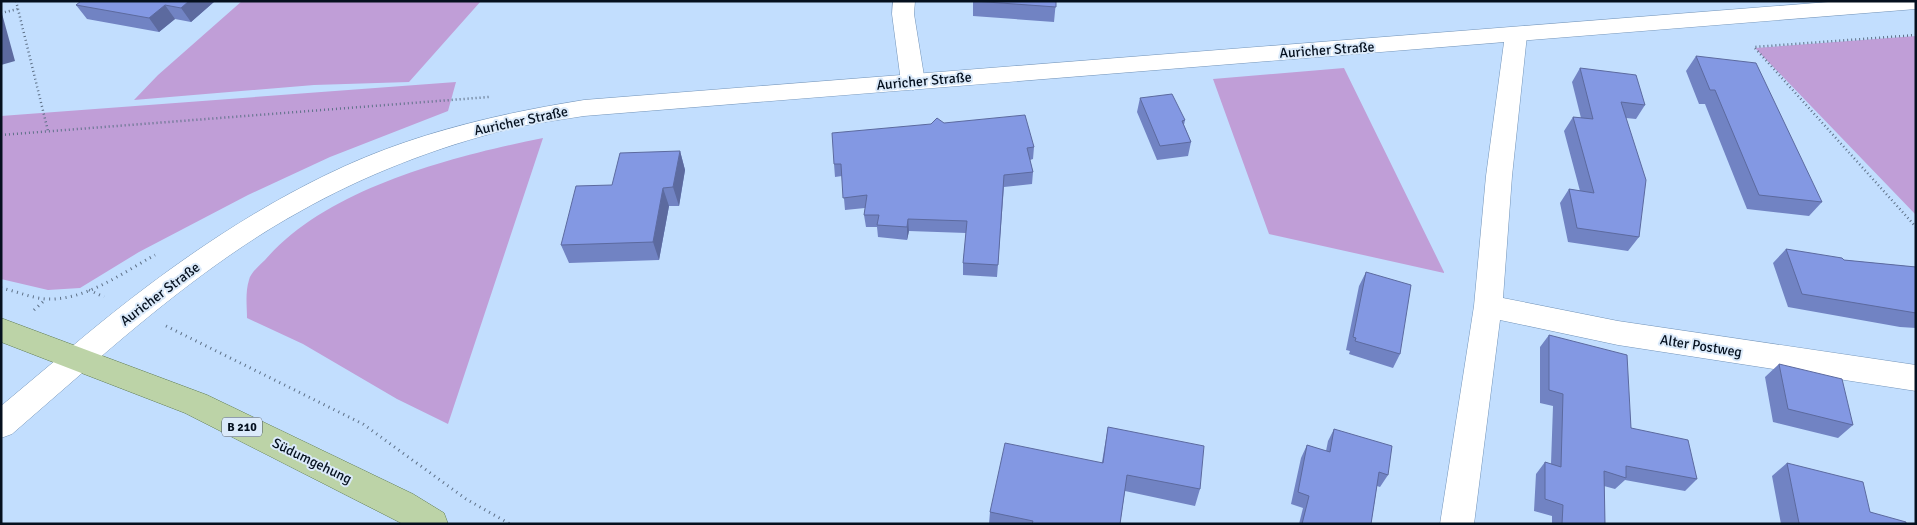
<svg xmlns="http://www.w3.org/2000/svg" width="1917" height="525" font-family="Signika,sans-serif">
	<rect width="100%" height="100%" fill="#c2defe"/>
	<!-- green -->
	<path fill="#c09ed7" d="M242,1h239l-72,81 -95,3 -180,15 24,-25z
		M1916,36v179l-161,-167z
		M1344,68l100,204v1l-175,-39 -56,-155z
		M456,82l-8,29 -118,46 -82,38 -109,57 -59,36 -32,2 -47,-11v-163z
		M543,138l-95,286 -51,-25 -94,-55 -56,-26c0,-11 -2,-26 2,-38 1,-7 11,-15 16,-20 62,-72 188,-104 278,-122z"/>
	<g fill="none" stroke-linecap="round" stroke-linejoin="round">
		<!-- minor casing -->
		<g stroke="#7394b9" stroke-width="1">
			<path id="minor" d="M893,1h22l-1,13 11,68 -4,5 -8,3 -8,-3 -4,-5 -9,-68z
				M1516,28l8,2 3,5 -15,141 -9,122 115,23 298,44v26l-298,-46 -118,-25 -26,204h-34l34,-218 12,-130 19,-141 3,-5z
				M79,346l10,3 5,9 -5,9 -77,67 -11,4v-32l68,-57z"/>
		</g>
		<!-- tertiary casing -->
		<g stroke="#7394b9" stroke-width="1">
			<path id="tertiary" d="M1841,1h75v8l-1332,107c-25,4 -50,7 -75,13 -72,18 -145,46 -210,83 -73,40 -147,100 -210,155l-10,3 -10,-3 -5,-9 5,-9c84,-71 175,-137 276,-183 75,-34 157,-53 239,-66z"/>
		</g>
		<!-- primary casing -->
		<g stroke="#5f7b51" stroke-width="1">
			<path id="primary" d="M1,318l206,77 206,99 31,19 4,11h-45l-218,-111 -184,-71z"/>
		</g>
		<!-- path-far1 -->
		<path stroke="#5e7188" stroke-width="2.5" stroke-dasharray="1 3" stroke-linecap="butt" d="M16,1l32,130
			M1,13l17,-4
			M1916,35l-162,12 162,180
			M1,135l488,-38"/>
		<!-- path -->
		<path stroke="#5e7188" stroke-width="3" stroke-dasharray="1 4.5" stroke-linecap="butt" d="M1,288c15,3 30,10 45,11 39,2 76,-26 109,-44
			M89,290l15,7
			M34,310l12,-11
			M166,326l197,98 103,75 44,25"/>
		<!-- minor -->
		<use href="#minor" fill="#fff" fill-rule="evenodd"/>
		<!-- tertiary -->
		<use href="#tertiary" fill="#fff" fill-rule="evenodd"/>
		<!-- primary -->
		<use href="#primary" fill="#bcd3a7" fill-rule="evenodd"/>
	</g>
	<!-- wall -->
	<path fill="#7183c3" d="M215,1l-24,21 -16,-3 -16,13 -72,-13 -11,-14z
		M973,1h83l-2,21 -81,-6z
		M1696,56l126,146 -13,14 -62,-7 -42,-105h-6l-13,-33z
		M1580,68l65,37 -9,14 -10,-1 13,119 -11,14 -60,-9 -8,-39 9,-14 11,2 -16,-60 9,-14 8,1 -9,-36z
		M1140,98l45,22 -1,5 7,17 -3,14 -31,4 -20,-48z
		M944,123l90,24 -1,12 -3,1 3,12 -1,12 -28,3 -7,90 -34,-2v-12l3,-30 -57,-2 -2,9 -29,-3 -1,-10h-11l-2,-12 1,-7 -20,2 -3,-34 -7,1 -1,-13z
		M680,151l5,19 -6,36h-10l-10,54 -90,3 -8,-18z
		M1786,249l58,11 72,7v61l-16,-1 -112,-20 -15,-44z
		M1366,272l34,82 -7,14 -44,-14 1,-3 -4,-1 13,-64z
		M1549,335l82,93 66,51 -12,12 -60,-11 -10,9 -11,-3 1,38h-53v-8l-18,-5 2,-37 9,-12 6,2 2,-58 -13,-3v-56z
		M1779,364l74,61 -15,13 -65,-16 -8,-45z
		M1108,427l92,62 -5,17 -70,-15 -5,33h-131l1,-12 112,-50z
		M1334,429l54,46 -8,12 -3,-1 -6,38h-72l4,-16 -12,-4 10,-46 6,-13 19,6 2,-10z
		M1787,463l83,49 36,12h-125l-9,-48z"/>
	<!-- shaded-wall -->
	<path fill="#5c6a9f" d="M189,1h26l-24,21 -10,-14z
		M165,5l10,14 -16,13 -10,-14z
		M1,10l14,51 -14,4z
		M680,151l5,19 -6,36 -6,-19z
		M663,188l6,18 -10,54 -6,-18z
		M908,219l1,12 -2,9v-13z"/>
	<!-- building -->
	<path fill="#8398e3" stroke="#5c6a9f" d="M81,1h108l-8,7 -16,-3 -16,13 -73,-13z
		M973,1h83v6z
		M1696,56l60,7 66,139 -63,-7 -44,-105h-5z
		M1580,68l56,7 9,30 -24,-3 25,78 -7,57 -62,-9 -8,-39 25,4 -21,-76 20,2z
		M1172,94l13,26 -3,1 9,21 -31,4 -20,-48z
		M1025,115l9,32 -7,1 6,24 -29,3 -6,90 -35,-2 4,-42 -59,-2 -1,8 -30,-2 2,-10h-15l3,-20 -24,3 -2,-34h-7l-2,-31 99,-9 6,-6 7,5z
		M680,151l-7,36 -10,1 -10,54 -92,3 15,-59 36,-1 8,-32z
		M1786,249l56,9 2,2 72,7v46l-114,-19z
		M1366,272l45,13 -11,69 -45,-13 1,-3 -3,-1z
		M1549,335l78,20 4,73 57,12 9,39 -71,-13v12l-22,-7 1,53h-43l1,-19 -18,-6v-37l16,5 2,-73 -14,-4z
		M1779,364l63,15 11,46 -65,-16z
		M1108,427l96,19 -4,43 -73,-14 -7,49h-88l1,-3 -43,-9 15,-69 98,20z
		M1334,429l58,17 -4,29 -9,-3 -8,52h-69l7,-28 -11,-4 9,-47 23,7z
		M1787,463l76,19 7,30 36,10v2h-104l-3,-1z"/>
	<g text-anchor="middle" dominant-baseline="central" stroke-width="4" stroke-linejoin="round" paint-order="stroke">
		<!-- shield labels -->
		<rect fill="#dbeafa" stroke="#455160" stroke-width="1" x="222" y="417.5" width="40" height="19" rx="4"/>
		<g font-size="12" font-weight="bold" fill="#05101e">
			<text x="242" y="427">B 210</text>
		</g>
		<!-- street labels -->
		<g font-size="14" fill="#05101e" stroke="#dbeafa">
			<text transform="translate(1327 50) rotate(-4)">Auricher Straße</text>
			<text transform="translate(924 81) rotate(-5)">Auricher Straße</text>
			<text transform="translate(521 121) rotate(-12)">Auricher Straße</text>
			<text transform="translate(160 294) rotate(-37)">Auricher Straße</text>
			<text transform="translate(1701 346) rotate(9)">Alter Postweg</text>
			<text transform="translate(312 461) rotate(26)">Südumgehung</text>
		</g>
	</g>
	<!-- border -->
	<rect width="1917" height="525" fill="none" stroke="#05101e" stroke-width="5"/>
</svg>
